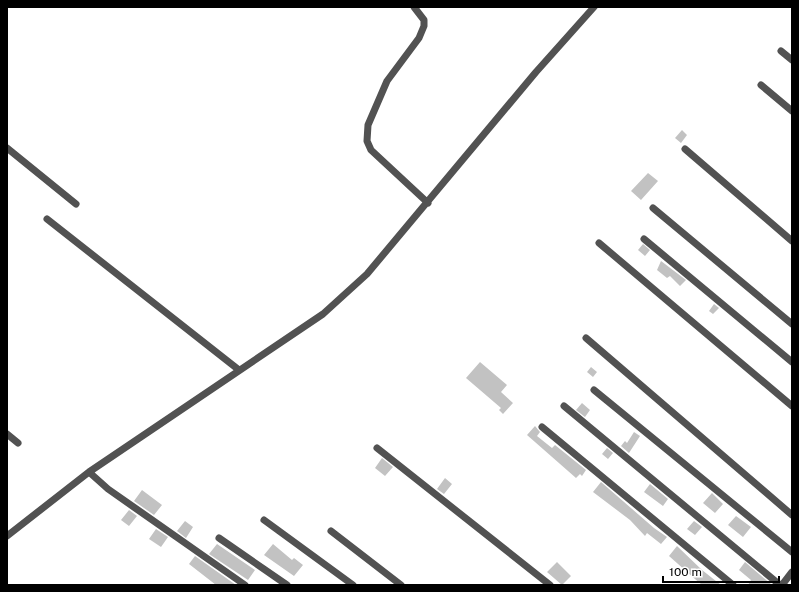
<svg xmlns="http://www.w3.org/2000/svg" width="799" height="592" font-family="'Public Sans',sans-serif">
	<rect width="100%" height="100%" fill="#fff"/>
	<!-- building -->
	<path fill="#c2c2c2" d="M682,130l5,5 -6,8 -6,-5z
		M648,173l10,8 -17,19 -10,-9z
		M643,244l7,6 -5,6 -7,-6z
		M661,261l25,19 -6,6 -10,-10 -3,2 -10,-8z
		M714,304l5,4 -6,6 -4,-3z
		M480,362l27,23 -6,7 12,11 -10,11 -4,-4 2,-2 -35,-30z
		M591,367l6,5 -4,5 -6,-5z
		M582,403l8,7 -5,7 -9,-7z
		M535,426l5,6 -3,4 15,12 3,-3 31,25 -4,6 -2,-2 -4,4 -49,-43z
		M634,432l6,4 -11,17 -8,-7 4,-5 2,2z
		M607,448l6,5 -5,6 -6,-5z
		M382,458l11,9 -8,9 -10,-8z
		M445,478l7,6 -8,10 -7,-5z
		M601,482l53,46 13,9 -6,7 -14,-11 -2,3 -15,-16 -37,-28z
		M650,484l18,15 -5,7 -19,-14z
		M142,490l20,15 -8,10 -20,-14z
		M712,493l11,11 -8,9 -12,-10z
		M129,510l8,6 -8,10 -8,-6z
		M736,516l15,11 -8,10 -15,-12z
		M185,521l8,6 -7,11 -9,-7z
		M694,521l8,6 -7,8 -8,-6z
		M156,529l12,8 -7,10 -12,-8z
		M217,544l38,26 -7,10 -39,-26z
		M273,544l19,16 2,-2 9,7 -9,11 -30,-21z
		M677,546l25,24 19,15h-19l-7,-6 -26,-23z
		M195,556l41,29h-20l-27,-21z
		M557,562l14,14 -9,9 -15,-13z
		M745,562l27,23h-24l3,-5 -12,-10z"/>
	<g fill="none" stroke-linecap="round" stroke-linejoin="round">
		<!-- minor -->
		<path stroke="#525252" stroke-width="7" d="M414,7l10,13v6l-5,12 -32,43 -19,44 -1,16 4,9 57,53
			M781,51l11,9
			M761,85l31,26
			M7,148l69,56
			M685,149l107,92
			M653,208l139,116
			M47,219l192,151
			M644,239l148,123
			M599,243l193,163
			M586,338l206,177
			M594,390l198,162
			M564,406l216,179
			M542,427l191,158
			M7,434l11,9
			M377,448l173,137
			M89,472l19,17 137,96
			M264,520l89,65
			M331,531l70,54
			M7,536l82,-64 234,-158 44,-40 169,-202 58,-65
			M219,538l68,47
			M782,585l10,-13"/>
	</g>
	<!-- border -->
	<rect width="799" height="592" fill="none" stroke="#000000" stroke-width="16"/>
	<!-- scale -->
	<path d="M663 576v6h116v-6" fill="none" stroke="#000000" stroke-width="2"/>
	<text x="669" y="576" font-size="12" fill="#000000" stroke="#ffffff" stroke-width="3" paint-order="stroke">100 m</text>
</svg>
